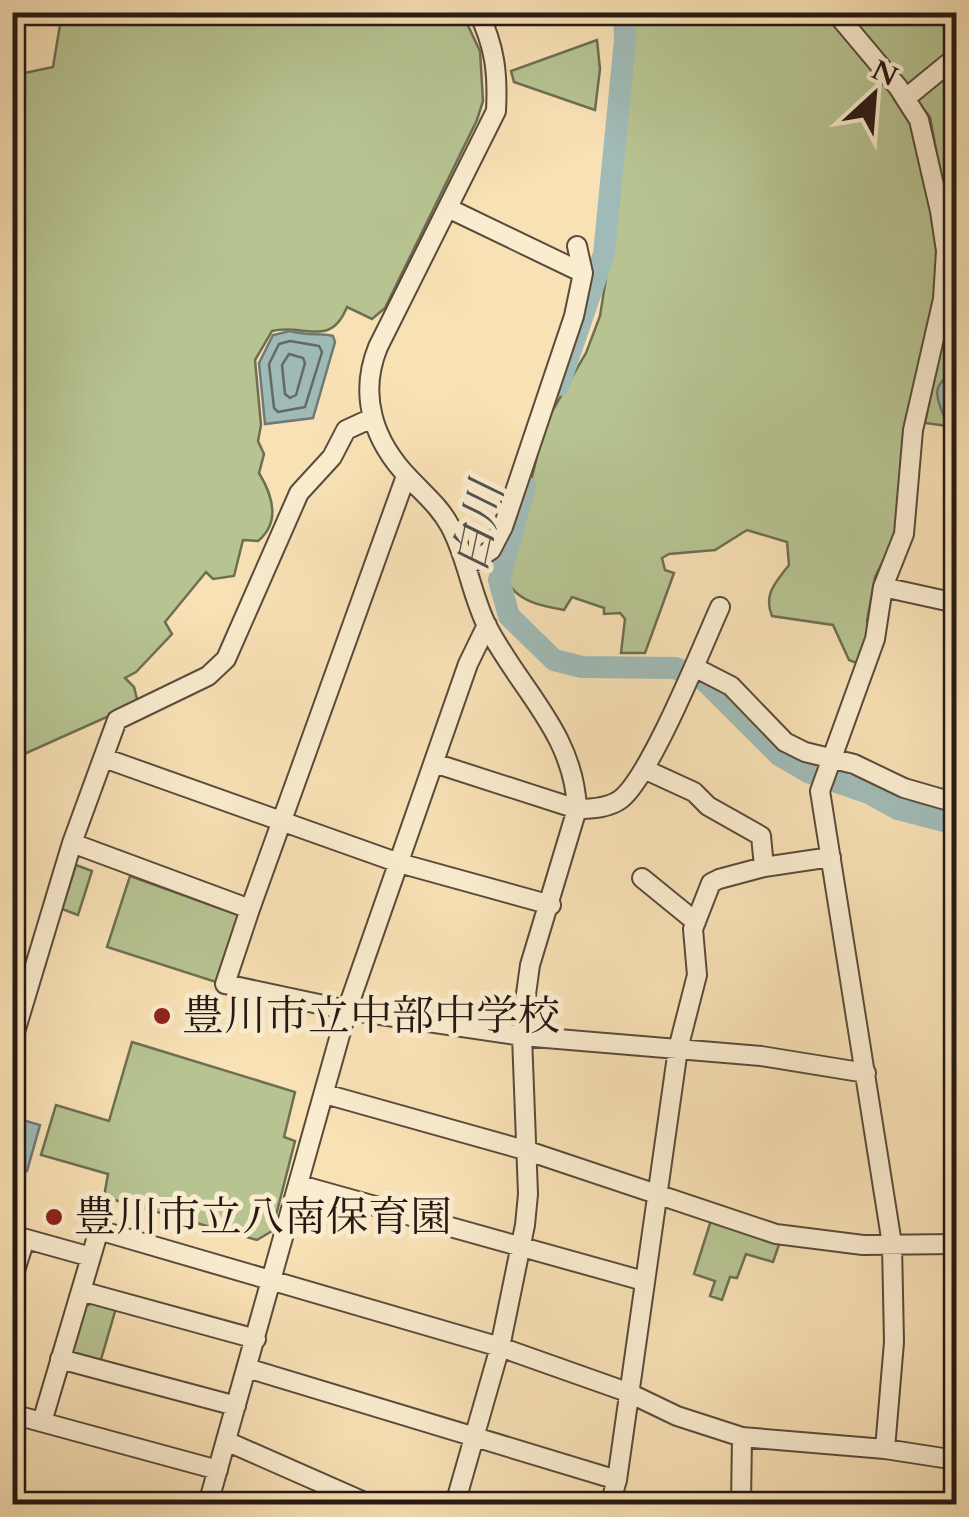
<svg xmlns="http://www.w3.org/2000/svg" width="969" height="1517" font-family="Cardo,'Noto Serif JP',serif">
	<rect width="100%" height="100%" fill="#f8e1b5"/>
	<filter id="stains"><feTurbulence type="fractalNoise" baseFrequency=".002" numOctaves="4"/><feColorMatrix values="0 0 0 0 .2 0 0 0 0 .09 0 0 0 0 .02 0 0 0 .5 -.17"/></filter>
	<radialGradient id="worn" r=".72"><stop offset=".6" stop-color="#630" stop-opacity="0"/><stop offset="1" stop-color="#630" stop-opacity=".3"/></radialGradient>
	<!-- green -->
	<path fill="#b7c492" stroke="#6e6e53" stroke-width="2.5" d="M62,13h400l18,38 3,50 -6,19 -92,188 -13,11 -25,-12c-17,42 -43,16 -75,24l-17,29 6,65 -3,16 6,13 -5,19c14,23 22,49 -1,68l-15,-1 -9,36 -21,3 -7,-7 -41,50 7,12 -36,38 -11,6 9,9 4,16 -125,56 1,-673 1,-11 38,-8z
		M632,13h197l63,74 27,43 20,125 -2,48 -38,227 -24,47 -8,44 2,18 -10,25 -10,-4 -16,-35 -61,-9c-9,-22 4,-34 17,-51l-2,-23 -40,-12 -32,20 -46,4 -7,4 3,12 9,3 -29,80h-24l4,-34 -5,-6 -16,1v-6l-32,-11 -8,13c-22,-4 -46,-8 -57,-29l32,-133 12,-35 35,-60 14,-37 11,-70 4,-83z
		M847,13h109v414l-31,-4 22,-108 4,-79 -9,-54 -12,-65z
		M597,40l3,29 -5,41 -81,-28 -3,-11z
		M76,865l16,6 -14,44 -16,-6z
		M130,876l111,40 -22,67 -112,-36z
		M132,1042l163,50 -11,45 11,4 -23,90 -15,9 -153,-43 4,-23 -67,-19 15,-50 53,16z
		M712,1217l69,22 -8,23 -27,-8 -9,24 -7,-1 -8,23 -12,-4 5,-15 -21,-7z
		M90,1300l26,8 -16,55 -29,-8 12,-51 6,1z"/>
	<!-- water -->
	<path fill="#a0bbb7" stroke="#6f7a76" stroke-width="2.5" d="M290,331c17,5 30,2 43,5l2,6 -22,76 -48,6 -6,-61 14,-28z
		M956,354v71l-10,-4c-21,-46 1,-29 10,-67z
		M12,1117l28,8 -13,46 -14,-4z"/>
	<g fill="none" stroke-linecap="round" stroke-linejoin="round">
		<!-- shore -->
		<path stroke="#636a66" stroke-width="2.5" d="M290,341l29,5 3,6 -17,55 -27,5 -4,-4 -5,-44 10,-20z
			M289,354l14,4 2,5 -9,32 -6,3 -5,-4 -3,-29z"/>
		<!-- river -->
		<path stroke="#a0bbb7" stroke-width="22" d="M559,385l45,-131 21,-214 -1,-28
			M525,486l-26,94 10,36 45,44 28,7 93,1 29,12 75,75 29,17 61,21 29,16 58,15"/>
		<!-- minor casing -->
		<g stroke="#5a4b3c" stroke-width="22">
			<path id="minor" d="M835,12l63,75 21,33 21,91 6,40 -3,48 -30,131 -9,104 -21,53 -8,52 -55,152 72,453 2,98 -9,107
				M906,98l50,-41
				M450,209l133,64
				M468,565l23,-15 12,-23 71,-211 9,-43 -6,-27
				M883,587l73,16
				M694,667l37,19 54,56 20,10 49,12 50,24 52,15
				M104,758l295,105 152,42
				M434,763l143,46c15,0 32,-1 44,-10 30,-24 81,-152 99,-192
				M644,769l50,23 14,14 53,30 3,31
				M72,843l178,66 -25,75 122,26 175,26 239,20 105,17
				M642,878l54,44
				M250,909l156,-433
				M12,1042l60,-199 45,-123 91,-44 18,-17 73,-166 33,-36 14,-27 26,-12
				M325,1094l203,57 248,83 87,11 93,-1
				M300,1185l344,96
				M12,1235l79,22 7,-24 4,-2 398,116 127,45 50,24 65,21 143,12 71,11
				M12,1280l13,-41
				M81,1291l175,48
				M60,1359l176,47
				M247,1368l370,112
				M12,1414l206,56
				M42,1422l49,-165
				M226,1441l143,63
				M208,1504l139,-494 121,-346 19,-39
				M455,1504l45,-157 25,-122 3,-31 -6,-158 4,-42 4,-29 47,-156c-3,-76 -57,-119 -90,-183 -16,-32 -20,-69 -37,-100 -10,-19 -26,-32 -40,-47 -36,-37 -52,-83 -32,-132l118,-236c2,-37 -1,-65 -18,-99
				M610,1504l7,-24 61,-431 19,-74 -4,-46 18,-46 8,-4 45,-12 67,-10
				M741,1504l1,-67"/>
		</g>
		<!-- minor -->
		<use href="#minor" stroke="#faeccf" stroke-width="18"/>
	</g>
	<!-- markers -->
	<g fill="#8f2418" stroke="#faeccf" stroke-width="4">
		<circle cx="162" cy="1016" r="10"/>
		<circle cx="54" cy="1217" r="10"/>
	</g>
	<g text-anchor="middle" dominant-baseline="central" stroke-width="10" stroke-linejoin="round" paint-order="stroke">
		<!-- poi labels -->
		<g font-size="42" fill="#261914" stroke="#faeccf" text-anchor="start">
			<text x="182" y="1016">豊川市立中部中学校</text>
			<text x="74" y="1217">豊川市立八南保育園</text>
		</g>
		<!-- water labels -->
		<g font-size="45" font-style="italic" fill="#51524d" stroke="#faeccf">
			<text transform="translate(479 527) rotate(-78)">白川</text>
		</g>
	</g>
	<!-- margin -->
	<rect width="969" height="1517" fill="none" stroke="#f8e1b5" stroke-width="50"/>
	<rect x="15" y="15" width="939" height="1487" fill="none" stroke="#261914" stroke-width="5"/>
	<rect x="25" y="25" width="919" height="1467" fill="none" stroke="#261914" stroke-width="2.5"/>
	<!-- north arrow -->
	<g transform="translate(874 95) rotate(26)" stroke="#faeccf" stroke-width="8" paint-order="stroke">
	<path d="M0-8L18 38L0 25L-18 38Z" fill="#261914"/>
	<text y="-15" font-size="28" font-weight="bold" text-anchor="middle" fill="#261914">N</text>
	</g>
	<rect width="100%" height="100%" filter="url(#stains)"/>
	<rect width="100%" height="100%" fill="url(#worn)"/>
</svg>
